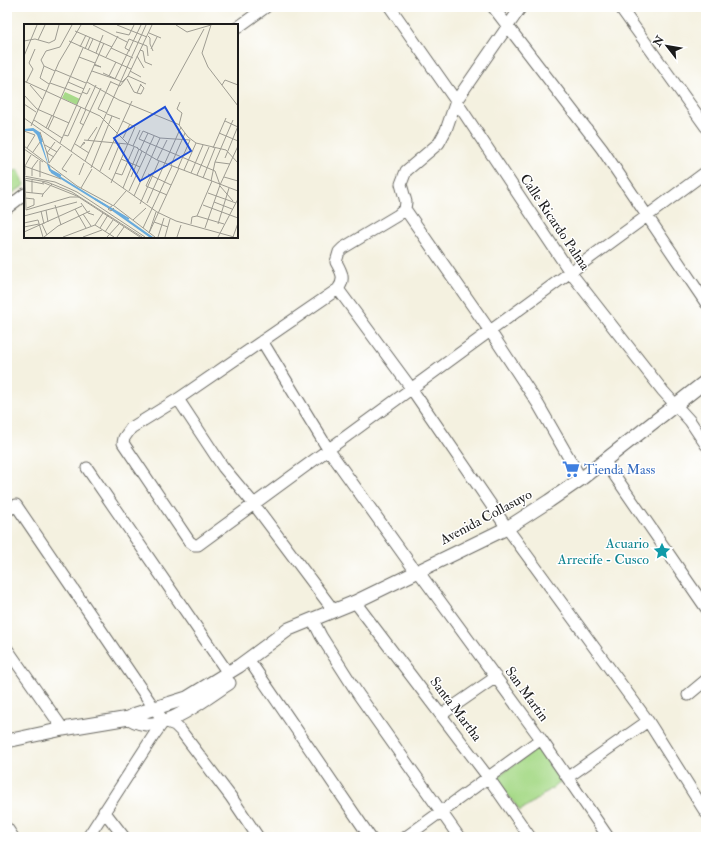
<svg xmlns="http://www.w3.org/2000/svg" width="713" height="844" font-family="'IM FELL Double Pica',serif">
	<rect width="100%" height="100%" fill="#fff"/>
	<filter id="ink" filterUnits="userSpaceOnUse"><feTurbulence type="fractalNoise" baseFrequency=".025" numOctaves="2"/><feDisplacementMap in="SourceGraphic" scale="8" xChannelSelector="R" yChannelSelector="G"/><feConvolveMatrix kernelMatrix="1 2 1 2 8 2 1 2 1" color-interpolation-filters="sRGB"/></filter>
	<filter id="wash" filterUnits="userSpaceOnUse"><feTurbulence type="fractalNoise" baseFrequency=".012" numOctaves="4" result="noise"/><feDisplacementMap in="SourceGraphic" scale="16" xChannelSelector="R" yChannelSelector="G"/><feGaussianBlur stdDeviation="0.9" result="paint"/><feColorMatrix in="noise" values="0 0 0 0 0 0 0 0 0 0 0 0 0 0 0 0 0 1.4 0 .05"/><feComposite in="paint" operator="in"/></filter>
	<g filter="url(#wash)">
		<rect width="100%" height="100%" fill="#f4f1e0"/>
		<!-- green -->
		<path fill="#a7da89" stroke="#627b52" d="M18,169l7,16 -18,12v-21z
			M538,748l23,34 -41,29 -25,-33z"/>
	</g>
	<g filter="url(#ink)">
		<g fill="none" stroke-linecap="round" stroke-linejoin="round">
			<!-- minor casing -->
			<g stroke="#686761" stroke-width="13">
				<path id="minor" d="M390,7l66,94 114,171 93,119 27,30 16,24
					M493,7l109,142 104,154
					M521,7l-65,94 -10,29 -7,13 -33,28 -5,13 5,18 -1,7 -7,6 -55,33 -4,4 -3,10c5,9 10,17 2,27l-160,110 -47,29 -7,10 -1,5 66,98 5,4h4l449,-329 59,-44
					M620,7l86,120
					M237,28l29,-21
					M7,208l18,-14
					M405,209l85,122 48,73 43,75
					M338,289l73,99 96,140 141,193 58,92
					M262,341l66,108 88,123
					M178,399l45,68 30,36 81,108
					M604,460l102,148
					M87,468l141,205
					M7,511l9,-6 138,203 10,13 11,4 6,6 50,66 27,40
					M418,571l123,168 67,98
					M355,602l133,175 42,60
					M313,620l8,16 37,58 101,143
					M7,649l56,80
					M253,666l117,171
					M688,695l18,-15
					M441,715l55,-38
					M568,777l80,-56
					M104,811l20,26
					M7,828l6,9
					M88,837l66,-102 10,-14
					M406,837l135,-98"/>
			</g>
			<!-- tertiary casing -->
			<g stroke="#686761" stroke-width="15">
				<path id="tertiary" d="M129,718l7,-4 51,-16 52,-32 50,-37 66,-27 152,-74 42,-27 32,-22 125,-98
					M7,741l56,-12 66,-11c7,4 15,7 24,6 23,-2 56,-28 76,-41"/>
			</g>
			<!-- minor -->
			<use href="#minor" stroke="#fff" stroke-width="11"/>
			<!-- tertiary -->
			<use href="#tertiary" stroke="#fff" stroke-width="13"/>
		</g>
	</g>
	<!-- icons -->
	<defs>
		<g id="supermarket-bare" transform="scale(1.38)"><path d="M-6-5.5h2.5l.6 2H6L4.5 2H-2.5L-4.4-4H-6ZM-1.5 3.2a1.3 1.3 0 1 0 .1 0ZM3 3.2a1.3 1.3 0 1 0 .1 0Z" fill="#3f7fe0" stroke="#fff" stroke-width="2.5" paint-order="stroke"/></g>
		<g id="sight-bare" transform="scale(1.38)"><path d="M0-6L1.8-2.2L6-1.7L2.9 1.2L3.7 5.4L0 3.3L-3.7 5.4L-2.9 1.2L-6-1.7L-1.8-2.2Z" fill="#0f9aa8" stroke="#fff" stroke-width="2.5" paint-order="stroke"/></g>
	</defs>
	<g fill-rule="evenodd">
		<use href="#supermarket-bare" x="571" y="469"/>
		<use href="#sight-bare" x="662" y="551"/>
	</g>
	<g text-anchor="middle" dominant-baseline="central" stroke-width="3" stroke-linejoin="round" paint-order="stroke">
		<!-- street labels -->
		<g font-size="14" fill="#1c1c1c" stroke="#fff">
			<text transform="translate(555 222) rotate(56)">Calle Ricardo Palma</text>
			<text transform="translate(486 517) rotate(-28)">Avenida Collasuyo</text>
			<text transform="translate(527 694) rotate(54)">San Martin</text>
			<text transform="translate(456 709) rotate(53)">Santa Martha</text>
		</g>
		<!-- shop labels -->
		<g font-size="14" fill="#366cbe" stroke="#fff" text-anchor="start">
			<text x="584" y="469">Tienda Mass</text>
		</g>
		<!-- culture labels -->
		<g font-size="14" fill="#0d838f" stroke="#fff" text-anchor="end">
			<text x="649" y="543">Acuario<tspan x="649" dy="16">Arrecife - Cusco</tspan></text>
		</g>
	</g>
	<!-- overview -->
	<g transform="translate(24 24)">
		<rect width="214" height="214" fill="#f4f1e0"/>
		<path d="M41,68l15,7 -3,6 -15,-7z" fill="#a7da89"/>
		<path d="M9,105l6,4 11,37 66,41 37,26h-4l-38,-27 -60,-37 -14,-38 -4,-4h-9z" fill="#68abdd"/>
		<path fill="none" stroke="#68abdd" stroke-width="2" d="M0,106l9,-1 6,4 3,9M24,140l2,6 11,6M71,175l34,20"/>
		<path fill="none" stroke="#9e9c92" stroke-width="1" d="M69,1l34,17M93,1l30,12M152,1l11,7 24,-7M187,1l-9,28 6,14 30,39M51,7l37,16M92,8l13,3 5,-10M125,9l12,5M124,12l2,2v6l3,7M14,16l7,-15M0,17l11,-2 14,4 6,-3 4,-15M45,17l62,28M36,23l12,-22M56,23l6,-12M87,24l22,10M61,25l5,-12M127,25l6,-12M64,26l5,-11M116,26l3,1 2,11 7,3M106,27l-5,-3 4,-9 18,7 1,10M72,29l7,-18M0,32l13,-31M113,32l7,12M55,33l16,6M82,33l12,-21M70,41l7,2 -7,-3M20,42l-4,12 9,6M31,46l31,13M31,47l-11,-5 -3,-6 5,-9 14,-4M68,47l23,8 26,-54M106,47l11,6M79,49l19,9 6,-6 24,-51M85,52l7,-14M103,55l7,13 3,1 4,-9M0,57l76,35 28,28 10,4M44,58l16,7M63,58l32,18 61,25M87,58l9,4 8,-10 18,8M2,59l7,-14 -4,-6 6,-14M26,59l31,11M6,61l12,14M198,61l3,-5 13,5M146,67l34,-62M58,68l5,2 3,-6M82,68l-8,17 9,4M82,68l5,-11M113,69l4,1 3,-6 -4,-4M0,71l13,14 32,14M156,78l-3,7 5,4 -3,12 9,12 8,6 30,7 12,13M0,80l12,8M61,85l11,-24M83,90l13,5M29,92l30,-68M0,94l133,94 19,9 58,16M10,96l28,18M201,97l13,6M60,101l-4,-2 6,-14M7,102l28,-64 22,-37M22,104l6,-13M24,105l6,-13M0,107l11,4 -8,13M16,108l7,21 7,4M195,109l19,8M40,111l4,1 13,-29M99,114l7,-14M60,116l43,4M64,116l9,-13M166,116l-30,-2 -17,-7 -4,8 76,32 5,14M36,119l44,-100M51,120l14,9M21,121l12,7M0,122l53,40 35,19M109,122l7,-16M56,124l4,-6 1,1 -3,2M113,124l20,12 81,31M189,124l13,-30M0,125l19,13M116,126l8,-17M47,127l30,-63M9,128l7,-10M122,129l8,-17M201,134l13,-32M97,135l19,8M133,136l10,-20M61,137l61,-136M191,138l18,-42M25,139l-2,-10 8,-11M25,139l12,-17M147,141l14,-32M0,142l37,13M67,144l21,-52M154,144l12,-28M85,146l11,-27M160,146l12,-27M76,147l32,-70M43,148l-5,-3 10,-15M91,149l7,2 12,-28M167,149l12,-28M124,150l23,11M1,151v-9l6,-11M55,151l5,-12M127,151l-5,11 21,9M173,151l12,-28M0,152l31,6 22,10 68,45M8,152v-8l6,-8M16,153v-16M107,153l11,-26M200,153l14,4M0,154l23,4 25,10 70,45M179,154l12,-30M1,155l1,31 44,-13h9M0,156l20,4M187,157l4,-19 15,2M18,158l35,14 63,41M87,159l24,-56 -12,-6M196,162l13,15M57,164l11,-19M99,164l16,-39M105,167l17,-37M0,168l19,2 -1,3M8,169v-13M184,169l28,10M19,170l9,-10M110,172l26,-58M1,174l9,1v6l-7,3M190,178l18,7M57,179l7,10 6,2M123,179l34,-76M116,180l19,-43M31,181l6,20M90,181l12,-14M179,181l35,13M90,184l-3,3 -3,-2 5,-4 42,32M51,185l11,19M22,186l2,12M17,187l3,13M132,188l-7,21 30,-65M59,190l8,12M0,192l53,-14M173,192l27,8M109,196l13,-12M130,198l14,5M0,199l14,-3 5,17M18,200l5,11M167,200l1,-7 5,-1 15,-35M194,200l11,-36M71,201l19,12M0,203l15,-3M76,204l8,-13M119,204l29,-62M181,204l15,-43 18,-39M0,208l58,-26M81,208l8,-12M20,213l14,-11 32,-15M39,213l32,-12 8,-12M59,213l19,-7M83,213l12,-13M93,213l7,-10M134,213l6,-19M141,213l5,-18M153,213l4,-12M194,213l20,-38M209,213l5,-14"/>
		<path fill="#1d4ed8" fill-opacity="0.15" stroke="#1d4ed8" stroke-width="2" d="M141,83l26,44 -51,30 -26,-43z"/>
		<rect width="214" height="214" fill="none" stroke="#1c1c1c" stroke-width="2"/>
	</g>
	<!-- margin -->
	<rect width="713" height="844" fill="none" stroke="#fff" stroke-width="24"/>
	<!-- north arrow -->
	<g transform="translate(667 46) rotate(301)" stroke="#ffffff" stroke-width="3" paint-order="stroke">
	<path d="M0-3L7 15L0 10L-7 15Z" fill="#1c1c1c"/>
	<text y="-6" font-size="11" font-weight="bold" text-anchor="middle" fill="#1c1c1c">N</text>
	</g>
</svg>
